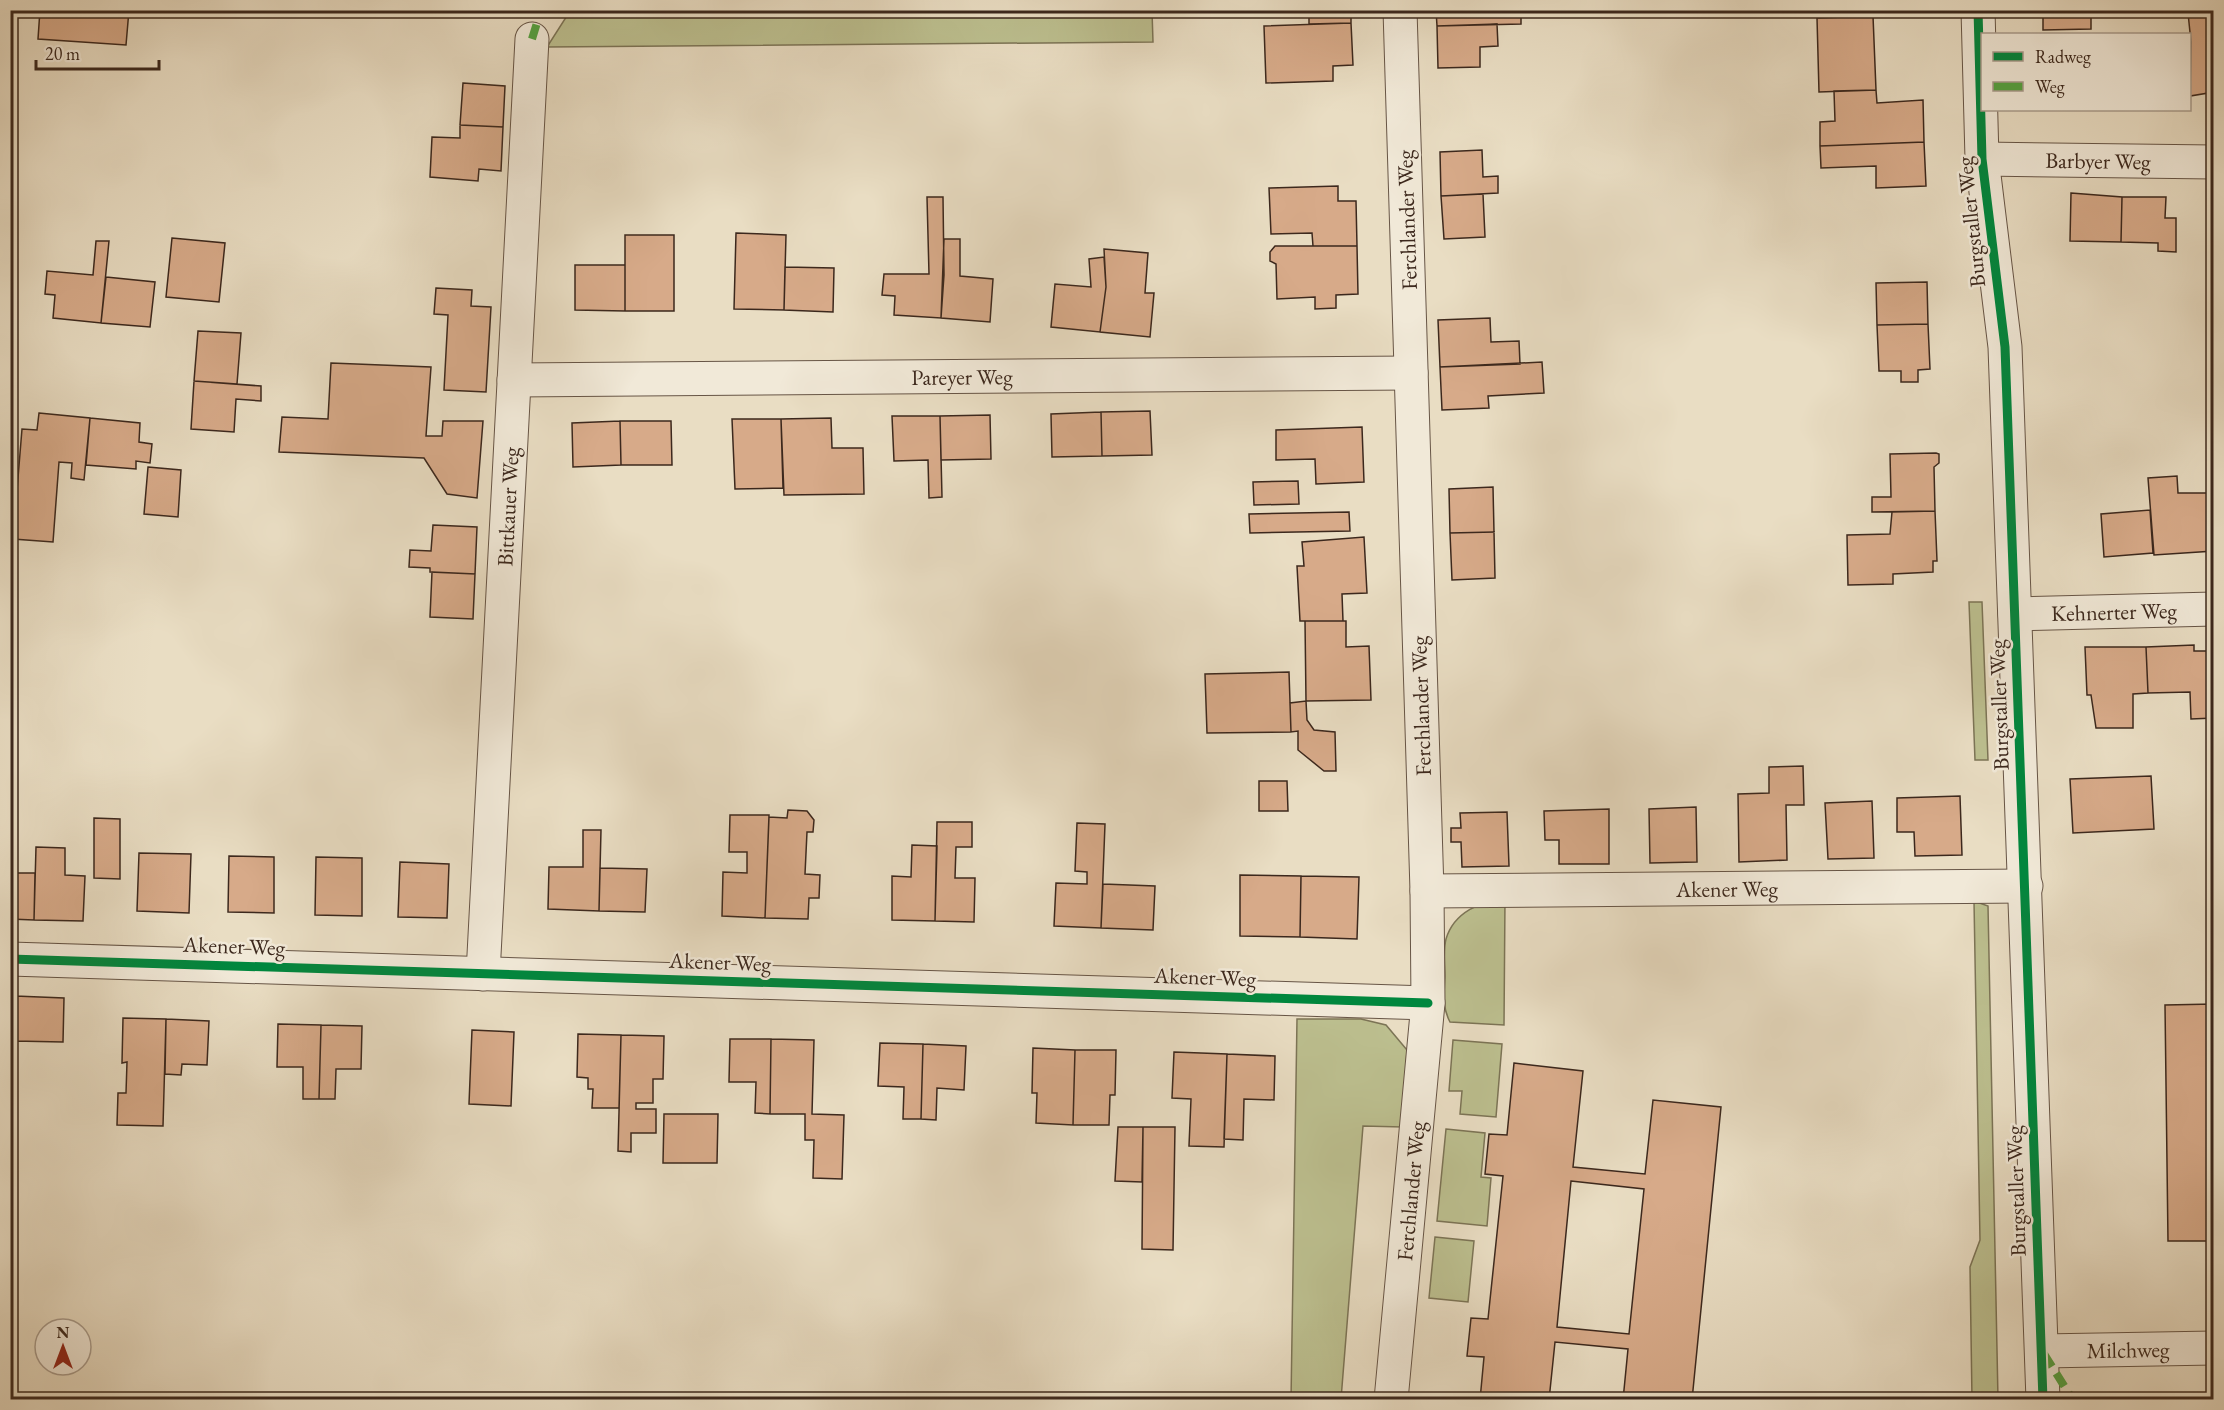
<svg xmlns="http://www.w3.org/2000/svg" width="2224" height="1410" font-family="'EB Garamond',serif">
	<rect width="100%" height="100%" fill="#e9ddc3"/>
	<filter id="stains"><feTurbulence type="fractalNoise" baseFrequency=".00333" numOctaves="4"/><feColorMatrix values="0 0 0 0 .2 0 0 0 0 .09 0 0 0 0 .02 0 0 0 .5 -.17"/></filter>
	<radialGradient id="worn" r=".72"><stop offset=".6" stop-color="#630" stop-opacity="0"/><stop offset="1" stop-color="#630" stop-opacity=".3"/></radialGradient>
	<!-- green -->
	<path fill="#bcbf8f" stroke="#7c7456" stroke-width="1.5" d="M570,11h582l1,31 -606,5z
		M1969,602h13l6,158h-13z
		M1505,899l-1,126 -54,-3c-8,-15 -6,-28 -5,-45 0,-12 -2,-27 1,-38 8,-27 35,-38 59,-40z
		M1974,901l14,5 10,493h-26l-2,-132 10,-27z
		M1297,1019h64l25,6 21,25 -4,77 -40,-1 -22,273 -50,1z
		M1453,1040l49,4 -6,73 -36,-3 2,-23h-13z
		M1446,1129l39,4 -4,44 10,1 -4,48 -50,-5z
		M1435,1237l39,4 -6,61 -39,-4z"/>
	<!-- building -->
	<path fill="#d7aa89" stroke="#3c281d" stroke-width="1.5" fill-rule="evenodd" d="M40,10h89l-3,35 -88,-6z
		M1270,10h81v13l-42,1v-13z
		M1436,10h85v14l-84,2z
		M2043,10h48v19l-48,1z
		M2214,11v81l-24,4 1,-54 -3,-29z
		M1873,16l3,74 -57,2 -2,-74z
		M1351,23l2,42 -20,1v15l-67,2 -2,-57z
		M1497,24l1,22 -18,1v20l-42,1 -1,-42z
		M463,83l42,3 -2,41 -43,-2z
		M1876,90l1,13 46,-3 1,42 -104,4v-24l15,-1 -1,-30z
		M460,125l43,2 -2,44 -22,-2 -1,12 -48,-4 2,-40 28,1z
		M1924,142l2,44 -50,2v-22l-55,2 -1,-22z
		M1482,150l1,27 15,-1v17l-57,3 -1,-44z
		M1338,186v15h18l1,45h-44l-1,-13 -41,1 -2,-46z
		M2071,193l51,4 -1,45 -51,-1z
		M1483,194l2,43 -41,2 -3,-43z
		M927,197h16l1,78 -3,43 -47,-3 1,-19 -13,-1 2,-21h45z
		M2122,197h44l-1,21h11v34l-18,-1v-8l-37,-1z
		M736,233l50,2 -2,75 -50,-1z
		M625,235h49v76h-49z
		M172,238l53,5 -6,59 -53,-5z
		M944,239h16v37l33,3 -3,43 -49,-4z
		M96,241h13l-8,82 -48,-5 2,-23 -10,-1 2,-23 46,4z
		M1275,246h82l1,48 -22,1v13l-21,1v-12l-38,2 -1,-35 -6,-3v-9z
		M1104,249l44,4 -3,40h9l-4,44 -50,-5 6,-45z
		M1104,257l2,30 -6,45 -49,-5 4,-43 36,3 -2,-28z
		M575,265h50v46l-50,-1z
		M785,267l49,1 -1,44 -49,-2z
		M106,277l49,5 -5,45 -49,-4z
		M1927,282l1,42 -51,1 -1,-42z
		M436,288l36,2 -1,16 20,1 -5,85 -42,-2 4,-75 -14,-1z
		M1490,318l1,24 28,-1 1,23 -80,3 -2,-47z
		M1928,324l2,45 -12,1v12h-17v-11h-22l-2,-46z
		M198,331l43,2 -4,51 -43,-3z
		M1542,362l2,31 -56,3 1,12 -47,2 -2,-43z
		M331,363l100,4 -5,69h16l1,-15h40l-6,77 -30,-4 -23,-36 -145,-6 3,-35 46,2z
		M194,381l67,5v15l-25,-2 -2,33 -43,-3z
		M1150,411l2,44 -50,1 -1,-44z
		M1101,412l1,44 -50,1 -1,-43z
		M39,413l51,5 -6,62 -13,-2 1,-15 -13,-1 -6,80 -40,-3 9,-110 15,1z
		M990,415l1,44 -50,1 -1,-44z
		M892,416h48l2,81 -13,1 -1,-38 -34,1z
		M90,418l50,5 -1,19 13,2 -2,19 -14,-2v8l-50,-4z
		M831,418l1,30h31l1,46 -80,1 -3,-76z
		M732,419h49l2,69 -48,1z
		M620,421l1,44 -48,2 -1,-44z
		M620,421h51l1,44h-51z
		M1362,427l2,55 -48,2 -1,-25 -39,1v-30z
		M1936,453l3,1v9l-5,4 1,44 -63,1v-15h19l-1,-43z
		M148,467l33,3 -3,47 -34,-3z
		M2177,476l1,17h36v58l-60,4 -6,-77z
		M1298,481l1,23 -45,1 -1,-23z
		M1493,487l1,45 -44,1 -1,-44z
		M2150,510l3,43 -49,4 -3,-43z
		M1935,511l2,50h-4v11l-40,2v10l-45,1 -1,-50 43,-1 2,-22z
		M1349,512l1,19 -100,2 -1,-19z
		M433,525l44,2 -2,47 -45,-2v-4l-21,-1 1,-17 21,1z
		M1494,532l1,46 -43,2 -2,-47z
		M1364,537l3,56 -25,1 1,27h-43l-3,-55h7l-2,-24z
		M10,556l6,1 -2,30h-4z
		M432,572l43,2 -2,45 -43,-2z
		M1305,621h41v26l23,-1 2,54 -65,1z
		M2194,645v6h20v67l-23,1 -1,-27 -42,1 -2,-46z
		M2085,647h61l2,46 -15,1v34h-37l-5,-33h-4z
		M1289,672l2,60 -84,1 -2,-59z
		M1306,701l1,19 7,10 21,2 1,39h-12l-26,-21v-19l-7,1 -1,-29z
		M1803,766l1,39h-18l1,55 -48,2 -1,-68 31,-1v-26z
		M2151,776l3,53 -81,4 -3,-54z
		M1259,781h28l1,30h-29z
		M1960,796l2,59 -47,1 -1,-24h-17v-34z
		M1872,801l2,57 -46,1 -3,-56z
		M1696,807l1,55 -47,1 -1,-54z
		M1609,809v55h-50v-24h-14l-1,-29z
		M788,810l19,1 7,9 -1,12h-6l-2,42 15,1 -1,23h-10l-1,21 -43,-1 4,-101 18,1z
		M1507,812l2,54 -47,1 -1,-25h-10v-14h10l-1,-15z
		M730,815h39l-4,103 -43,-2 1,-44 24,1v-21h-18z
		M94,818l26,1v60l-26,-1z
		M937,822h35v25h-16l-1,31h20l-1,44 -39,-1z
		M1077,823l28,1 -4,104 -47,-2 2,-43 31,1v-12l-12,-1z
		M583,830h18l-2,81 -51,-2 1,-42h34z
		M912,845l25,1 -2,75 -43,-1v-44l19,1z
		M36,847l29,1v27l20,1 -2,45 -49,-1z
		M139,853l52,1 -2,59 -52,-2z
		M229,856l45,1v56l-46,-1z
		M316,857l46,1v58l-47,-1z
		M400,862l49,2 -2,54 -49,-1z
		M600,868l47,1 -2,43 -46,-1z
		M10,873h25l-1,47 -24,-1z
		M1240,875l61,1 -1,61 -60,-1z
		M1301,876l58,1 -2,62 -57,-2z
		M1103,884l52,2 -2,44 -52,-2z
		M10,996h5l-3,75h-2z
		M15,996l49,2 -1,44 -49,-1z
		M2214,1004v237h-46l-3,-236z
		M123,1018l43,1 -3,107 -46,-1 1,-32h8l1,-31 -5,1z
		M166,1019l43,2 -2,44 -25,-1 -1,11 -16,-1z
		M278,1024l43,1 -2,74h-16v-32h-26z
		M321,1025l41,1 -1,43h-25l-1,30h-16z
		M472,1030l42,2 -3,74 -42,-2z
		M578,1034l43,1 -2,73h-27l1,-19h-5v-11l-11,-1z
		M621,1035l43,1 -1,43h-10v24h-17v6h20v24h-25v19l-13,-1z
		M730,1039h41l-1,75 -15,-1 1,-31h-27z
		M771,1039l43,1 -2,74 32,1 -2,64 -29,-1 1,-38h-9v-26h-35z
		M880,1043l43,1 -2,75h-18l1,-32 -26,-1z
		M923,1044l43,2 -2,44 -27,-2 -1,32 -15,-1z
		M1033,1048l42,2 -2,75 -37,-2 1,-30h-5z
		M1075,1050h41l-1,45h-5l-1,30h-36z
		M1174,1052l53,2 -3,93 -35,-1 2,-47 -19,-1z
		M1227,1054l48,2 -1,44 -30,-1 -1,41 -19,-1z
		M1514,1063l69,8 -10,96 72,7 8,-74 68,7 -29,293h-69l5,-51 -73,-7 -6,58h-69l4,-43 -17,-1 4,-38 17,1 15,-143 -18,-2 4,-40 18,1zM1571,1181l73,8 -15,145 -72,-7z
		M664,1114h54l-1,49h-54z
		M1118,1127h25l-1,55 -27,-1z
		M1143,1127h32l-2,123 -31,-1z"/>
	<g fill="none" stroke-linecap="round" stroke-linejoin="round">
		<!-- minor casing -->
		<g stroke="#675546" stroke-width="35">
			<g id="minor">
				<path d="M1978,10l4,149 23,188 38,1053"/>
				<path id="s1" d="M1982,159l232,3"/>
				<path id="s2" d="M514,380l897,-7"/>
				<path id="s3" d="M2015,614l199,-5"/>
				<path id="s4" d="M1427,891l599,-5"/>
				<path d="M10,959l1418,44"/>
				<path id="s5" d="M483,974l49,-935"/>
				<path id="s6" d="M2042,1351l172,-3"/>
				<path id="s7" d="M1391,1400l37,-397 -1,-112 -27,-881"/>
			</g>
		</g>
		<!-- minor -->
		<use href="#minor" stroke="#f1e9d8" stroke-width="33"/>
		<!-- quiet -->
		<path stroke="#54a341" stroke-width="8" stroke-dasharray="15 8" stroke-linecap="butt" d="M532,39l9,-29
			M2044,1354l29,46"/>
		<!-- cycleway casing -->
		<g stroke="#f1e9d8" stroke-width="13">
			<path id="cycleway" d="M1978,10l4,149 23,188 38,1053
				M10,959l1418,44"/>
		</g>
		<!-- cycleway -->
		<use href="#cycleway" stroke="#00873e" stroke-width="9"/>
	</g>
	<g text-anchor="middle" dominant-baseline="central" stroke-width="5" stroke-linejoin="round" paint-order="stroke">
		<!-- street labels -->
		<g font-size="22" fill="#3c281d" stroke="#f1e9d8">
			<text stroke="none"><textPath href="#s1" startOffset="116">Barbyer Weg</textPath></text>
			<text transform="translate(1407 220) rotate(-92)">Ferchlander Weg</text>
			<text transform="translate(1971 222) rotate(-96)">Burgstaller Weg</text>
			<text stroke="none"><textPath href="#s2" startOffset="448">Pareyer Weg</textPath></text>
			<text stroke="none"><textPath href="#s5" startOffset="468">Bittkauer Weg</textPath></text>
			<text stroke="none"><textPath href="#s3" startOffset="99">Kehnerter Weg</textPath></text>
			<text transform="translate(1999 705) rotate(-92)">Burgstaller Weg</text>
			<text transform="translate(1421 706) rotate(-92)">Ferchlander Weg</text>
			<text stroke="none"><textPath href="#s4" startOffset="300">Akener Weg</textPath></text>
			<text transform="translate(234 946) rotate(2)">Akener Weg</text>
			<text transform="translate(720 962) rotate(2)">Akener Weg</text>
			<text transform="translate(1205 977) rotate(2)">Akener Weg</text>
			<text stroke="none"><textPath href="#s7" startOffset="210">Ferchlander Weg</textPath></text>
			<text transform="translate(2016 1191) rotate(-92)">Burgstaller Weg</text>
			<text stroke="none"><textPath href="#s6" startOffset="86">Milchweg</textPath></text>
		</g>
	</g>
	<!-- margin -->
	<rect width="2224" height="1410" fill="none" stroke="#e9ddc3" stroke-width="36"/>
	<rect x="12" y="12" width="2200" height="1386" fill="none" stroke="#3c281d" stroke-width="3"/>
	<rect x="18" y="18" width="2188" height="1374" fill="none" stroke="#3c281d" stroke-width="1.5"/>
	<!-- legend -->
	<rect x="1981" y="33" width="210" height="78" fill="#f1e9d8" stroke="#a99c8d" stroke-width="1.5"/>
	<rect x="1993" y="52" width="30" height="9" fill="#00873e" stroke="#a99c8d" stroke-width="1.5"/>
	<text x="2035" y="63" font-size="18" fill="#3c281d">Radweg</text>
	<rect x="1993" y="82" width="30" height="9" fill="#54a341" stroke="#a99c8d" stroke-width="1.5"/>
	<text x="2035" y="93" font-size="18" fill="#3c281d">Weg</text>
	<!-- north arrow -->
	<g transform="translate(63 1347)"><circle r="28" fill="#f1e9d8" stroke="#a99c8d" stroke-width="1.5"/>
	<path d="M0-4.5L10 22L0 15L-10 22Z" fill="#8f2418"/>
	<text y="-9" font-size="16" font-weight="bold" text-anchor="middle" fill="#3c281d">N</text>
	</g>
	<!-- scale -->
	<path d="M36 60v9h123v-9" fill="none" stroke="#3c281d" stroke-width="3"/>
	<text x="45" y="60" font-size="18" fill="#3c281d" stroke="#f1e9d8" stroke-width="4.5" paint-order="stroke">20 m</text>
	<rect width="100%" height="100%" filter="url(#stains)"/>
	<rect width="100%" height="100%" fill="url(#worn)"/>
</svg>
